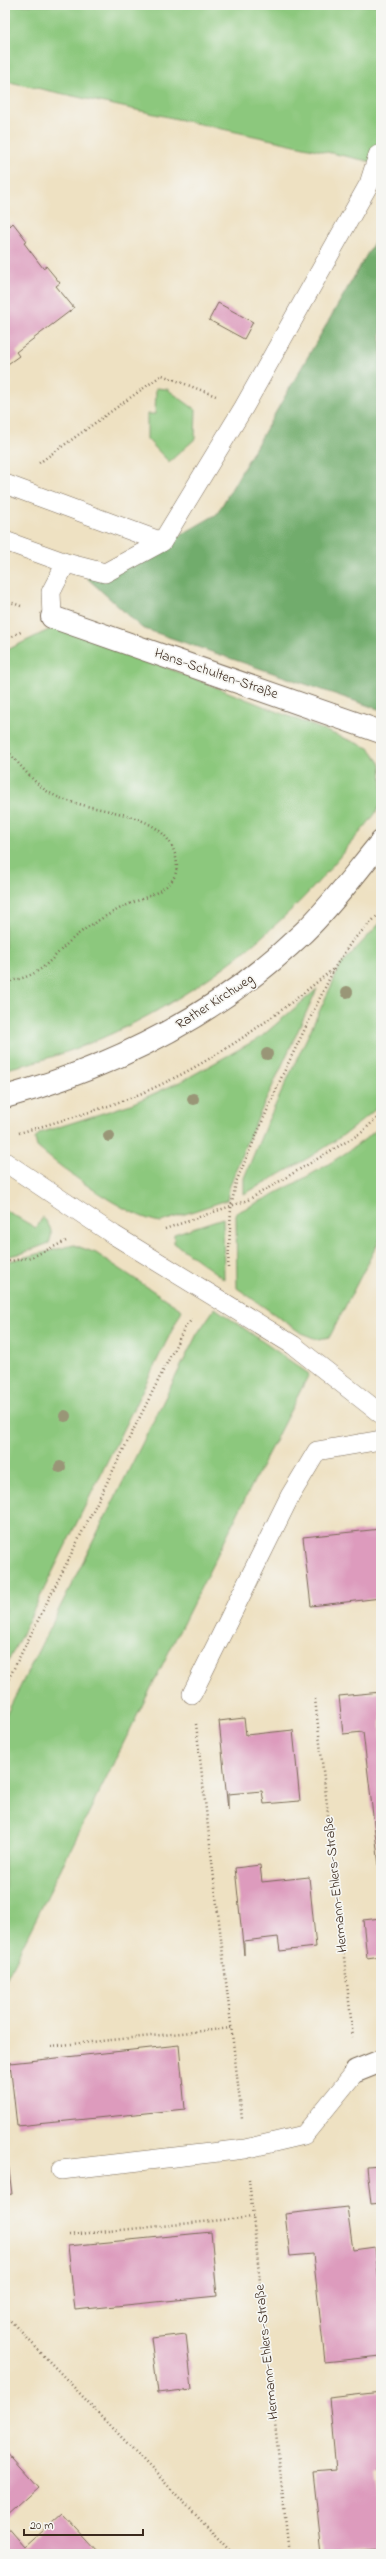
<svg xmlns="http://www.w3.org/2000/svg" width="386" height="2559" font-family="'Indie Flower',sans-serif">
	<rect width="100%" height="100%" fill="#f6f6f2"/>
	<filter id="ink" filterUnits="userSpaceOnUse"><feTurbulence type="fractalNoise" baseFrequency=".025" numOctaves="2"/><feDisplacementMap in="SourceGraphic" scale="8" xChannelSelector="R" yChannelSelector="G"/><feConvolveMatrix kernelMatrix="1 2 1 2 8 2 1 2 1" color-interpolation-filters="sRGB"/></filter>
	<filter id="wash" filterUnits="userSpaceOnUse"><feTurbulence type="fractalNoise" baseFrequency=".012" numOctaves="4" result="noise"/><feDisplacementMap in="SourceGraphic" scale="16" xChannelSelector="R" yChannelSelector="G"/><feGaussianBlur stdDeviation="0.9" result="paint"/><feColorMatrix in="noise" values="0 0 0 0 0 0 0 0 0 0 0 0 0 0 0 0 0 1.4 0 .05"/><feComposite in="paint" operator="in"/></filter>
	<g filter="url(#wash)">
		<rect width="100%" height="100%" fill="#eee1c2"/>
		<!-- green -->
		<path fill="#8cc87d" stroke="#64794e" d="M5,5h376v159l-376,-83z
			M156,388l11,1 29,21 -1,29 -26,23 -22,-23v-25h8z
			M59,625l310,123c4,5 10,12 12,17 1,5 1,36 -1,40 -6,14 -25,32 -35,45 -80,103 -211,193 -340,219v-418z
			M381,922v182c-40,38 -89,64 -137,90v-16l22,-53 75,-160z
			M317,989l-72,157 -16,42 -2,12 -66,22c-34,-4 -97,-52 -124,-75l-2,-8 5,-6 91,-29 53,-24 77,-43z
			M381,1126v111l-52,101 -10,2 -18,-7 -64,-45 -1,-75c48,-23 105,-52 145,-87z
			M5,1210l31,18 7,-11c7,9 11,15 6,26l-26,10 -18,4z
			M223,1218l1,61 -50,-36v-9z
			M74,1245l22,8 86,57 -177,358v-406z
			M215,1308l94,66 -54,105 -250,502v-264l192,-383z"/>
		<!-- forest -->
		<path fill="#71ac6c" stroke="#566b45" d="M381,230v480l-239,-82 -55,-50 28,-5 102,-59z"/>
		<g id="blocks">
			<!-- building -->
			<path fill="#dd9bbd" d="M5,219l5,7 3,-3 14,18 -3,2 19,25 3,-2 14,17 -4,3 18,22 -58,44 3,4 -14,10z
				M218,303l35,19 -9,17 -35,-19z
				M381,1529v69l-70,8 -8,-69z
				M381,1692v182h-1l-17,-142 -20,2 -4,-38z
				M244,1718l2,17 47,-5 7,71 -36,3 -2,-13 -34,3v16l-9,-89z
				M260,1865l2,17 47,-5 7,70 -36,4 -2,-14 -34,4v14l-9,-87z
				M381,1918v38l-14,2 -4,-38z
				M179,2045l6,64 -168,17 -7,-63z
				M5,2139l7,55 -7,1z
				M381,2166v37l-10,1 -4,-37z
				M347,2207l6,43 22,-3 6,54v55l-56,6 -12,-108 -23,2 -5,-42z
				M211,2232l6,64 -142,14 -7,-64z
				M186,2334l6,55 -34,4 -7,-55z
				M381,2392v73l-6,2 6,41v42l-59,4 -9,-82 23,-2 -7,-72z
				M5,2450l33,37 -33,30z
				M62,2513l38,41h-95v-29l19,22z"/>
		</g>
	</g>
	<g filter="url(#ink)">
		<use href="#blocks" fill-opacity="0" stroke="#7a6a57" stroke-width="1"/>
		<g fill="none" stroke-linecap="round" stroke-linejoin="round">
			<!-- service casing -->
			<g stroke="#7a6a57" stroke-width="20">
				<path id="service" d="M5,484l157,58
					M5,541l61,22 -15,29 1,25
					M66,563l39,10 57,-31 82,-135 125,-223 9,-29
					M5,1162l109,73 179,110 88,69
					M192,1694l98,-198 27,-45 64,-11
					M61,2170l184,-21 59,-14 52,-64"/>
			</g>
			<!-- minor casing -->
			<g stroke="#7a6a57" stroke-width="24">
				<path id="minor" d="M52,617l329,115
					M356,2071l25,-10"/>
			</g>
			<!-- secondary casing -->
			<g stroke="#7a6a57" stroke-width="24">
				<path id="secondary" d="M5,1097c112,-31 215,-84 299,-165 29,-28 52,-60 77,-90"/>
			</g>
			<!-- path -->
			<path stroke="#7a6a57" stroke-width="2.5" stroke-dasharray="1 3" stroke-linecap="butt" d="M39,463l123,-88 54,21
				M5,600l16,6
				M5,639l18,-8
				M5,748c12,13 30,37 45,45 36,22 111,13 125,61 11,36 -29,41 -52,53 -18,9 -39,21 -54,35 -24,23 -28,34 -64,40
				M19,1133c47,-14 98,-27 143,-49 63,-30 118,-71 171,-115
				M165,1229l83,-29 113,-67 20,-19
				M5,1262l27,-5 34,-16
				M228,1268l3,-60 5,-26 47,-108 52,-107 17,-26 29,-29
				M5,1686l179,-357 8,-10
				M315,1699l38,338
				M196,1724l46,395
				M51,2046l181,-18
				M249,2179l40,375
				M69,2235l184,-18
				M5,2315l228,239"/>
			<!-- service -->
			<use href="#service" stroke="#fff" stroke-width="19"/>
			<!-- minor -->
			<use href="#minor" stroke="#fff" stroke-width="22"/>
			<!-- secondary -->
			<use href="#secondary" stroke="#fff" stroke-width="22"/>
		</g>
		<!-- trees -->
		<g fill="#999677">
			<circle cx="347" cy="992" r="6"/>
			<circle cx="267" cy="1054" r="6"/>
			<circle cx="193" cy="1099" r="6"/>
			<circle cx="109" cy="1136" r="6"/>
			<circle cx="65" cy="1416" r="6"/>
			<circle cx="60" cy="1467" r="6"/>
		</g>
	</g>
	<g text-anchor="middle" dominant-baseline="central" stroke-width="3.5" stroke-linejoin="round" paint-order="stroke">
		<!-- street labels -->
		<g font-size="14" fill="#3b2a1e" stroke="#f6f6f2">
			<text transform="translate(216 674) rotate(19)">Hans-Schulten-Straße</text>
			<text transform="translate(215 1002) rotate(-33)">Rather Kirchweg</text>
			<text transform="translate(336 1885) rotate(-96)">Hermann-Ehlers-Straße</text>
			<text transform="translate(267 2352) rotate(-96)">Hermann-Ehlers-Straße</text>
		</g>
	</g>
	<!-- margin -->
	<rect width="386" height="2559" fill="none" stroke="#f6f6f2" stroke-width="20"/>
	<!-- scale -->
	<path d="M24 2529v6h119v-6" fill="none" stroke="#3b2a1e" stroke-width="2"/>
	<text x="30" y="2529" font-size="12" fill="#3b2a1e" stroke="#f6f6f2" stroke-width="3" paint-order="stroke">20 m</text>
</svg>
